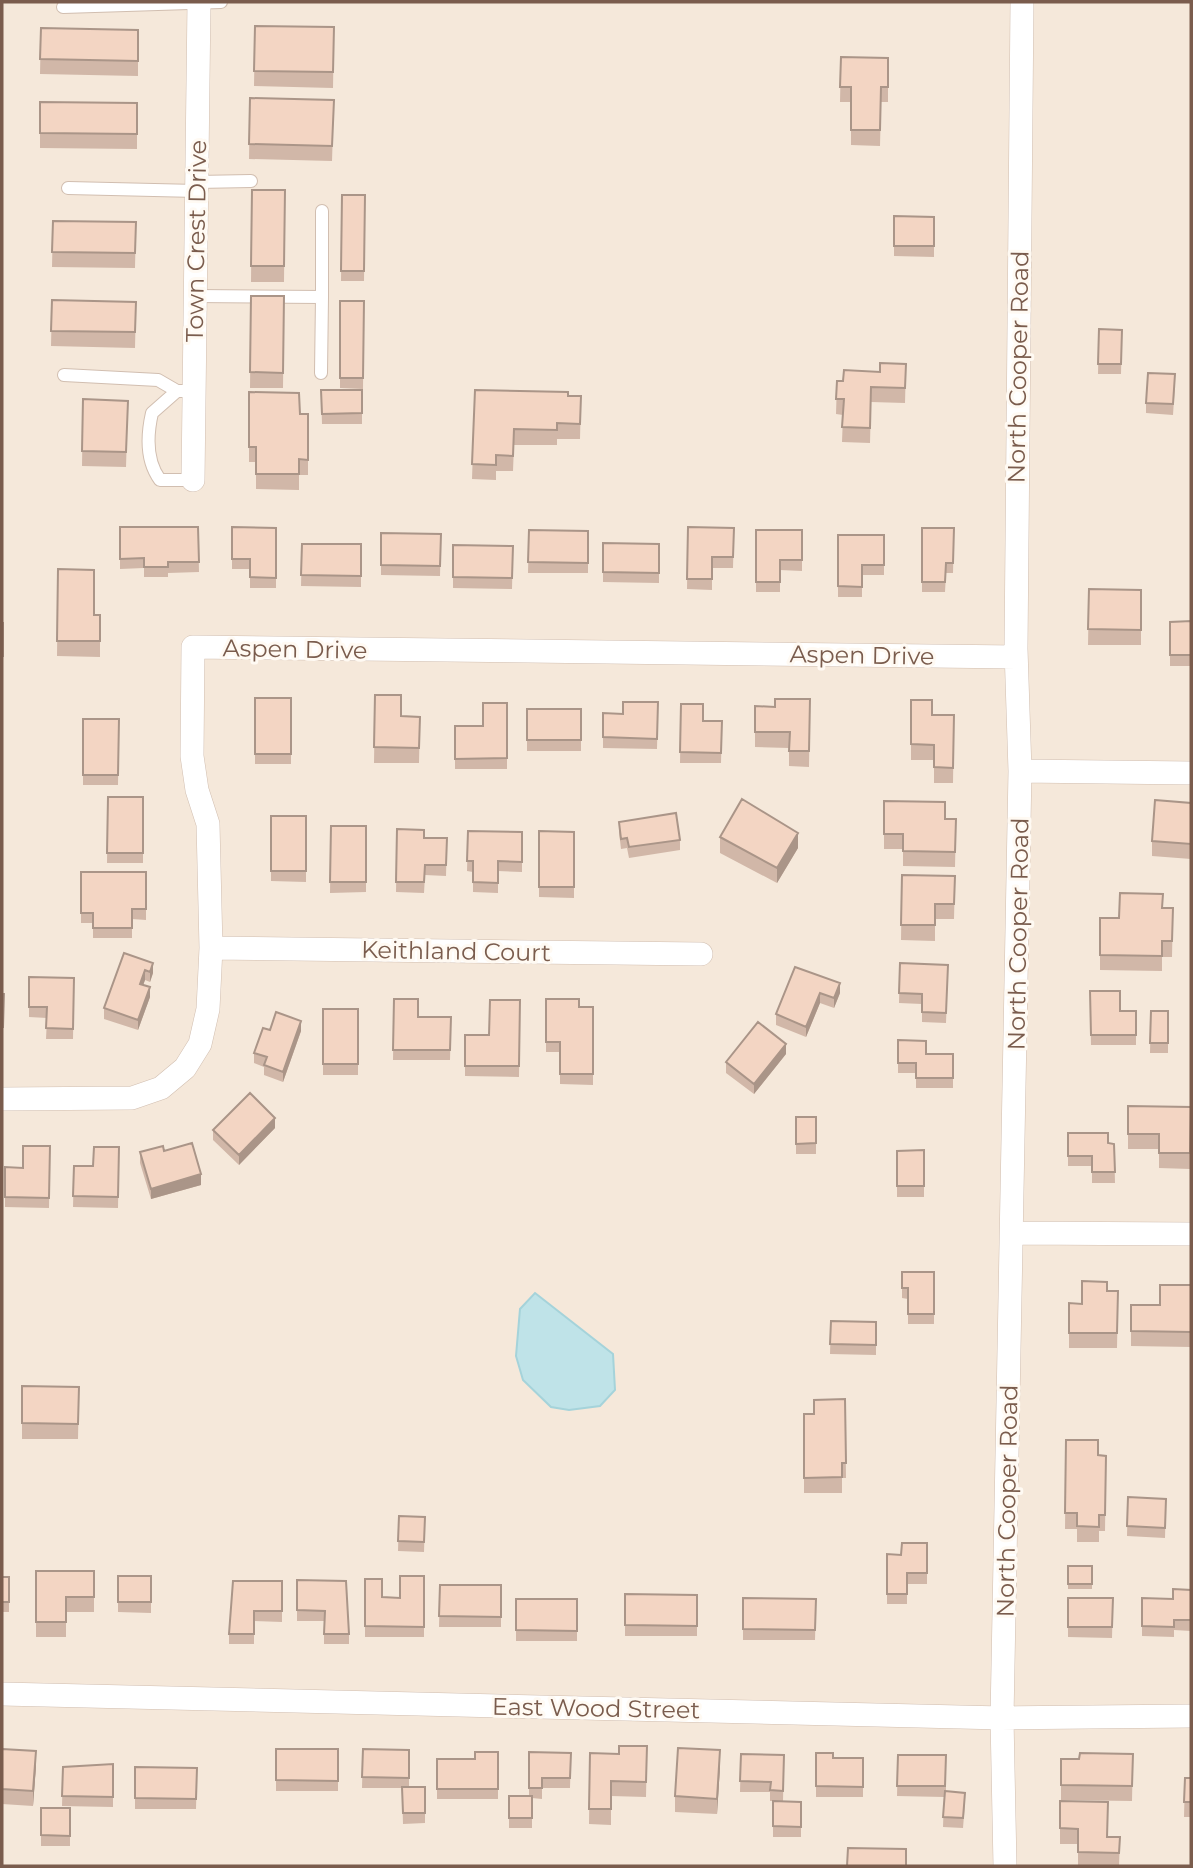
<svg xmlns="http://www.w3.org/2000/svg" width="1193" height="1868" font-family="Montserrat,sans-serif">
	<rect width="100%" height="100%" fill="#fdf6ec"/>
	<!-- residential -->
	<path fill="#f5e8da" d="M2,2h1019l-21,1714 -998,-25z
		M1029,2h162v1864h-181z
		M2,1696l998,25 2,145h-1000z"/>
	<!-- water -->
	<path fill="#bfe3e8" stroke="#a5d3da" stroke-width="2" d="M535,1293l78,61 2,36 -15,16 -31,4 -18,-3 -28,-27 -7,-24 4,-47z"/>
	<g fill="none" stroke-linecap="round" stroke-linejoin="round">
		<!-- service casing -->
		<g stroke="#d1beb0" stroke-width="14">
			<path id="service" d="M63,7l158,-5
				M197,182l54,-1
				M68,188l129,3
				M322,211v86
				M195,296l127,1 -1,76
				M64,375l94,5 19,11h6
				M177,391l-25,22c-5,22 -6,48 8,67h33"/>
		</g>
		<!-- minor casing -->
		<g stroke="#d1beb0" stroke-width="24">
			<path id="minor" d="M193,480l6,-478
				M1020,771l171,2
				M211,948l490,6
				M2,1099l130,-1 29,-10 24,-20 15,-24 8,-35 3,-61 -3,-124 -11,-34 -5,-34 1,-109 823,10
				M1014,1233l177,1
				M2,1694l1000,24 189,-2
				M1005,1866l-3,-148 18,-947 -4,-122 6,-647"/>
		</g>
		<!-- service -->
		<use href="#service" stroke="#fff" stroke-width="12"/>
		<!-- minor -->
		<use href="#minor" stroke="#fff" stroke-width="23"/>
	</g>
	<!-- wall -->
	<path fill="#d1b7a8" d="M255,26l79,1 -1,61 -79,-2z
		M41,28l97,2v46l-98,-2z
		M841,57l47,1v44h-7l-1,44 -29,-1v-43h-11z
		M250,98l84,2 -2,61 -83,-2z
		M40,102l97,1v46l-97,-1z
		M252,190h33l-1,92h-33z
		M342,195h23l-1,86h-23z
		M894,216l40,1v40l-40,-1z
		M53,221l83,1 -1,46 -83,-1z
		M251,296h33l-1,92h-33z
		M52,300l84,2 -1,46 -84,-2z
		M340,301h24l-1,88 -23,-1z
		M1099,329l23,1 -1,44h-23z
		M906,364l-1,39 -34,-1 -1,41 -28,-1 1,-27 -7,-1 1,-33h6z
		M1175,384l-2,31 -27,-2v-10z
		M321,390h41v34h-40z
		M475,390l106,6 -1,43h-23v6h-43l-1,26h-17v9l-24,-1z
		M249,392l51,22h8v61h-9v15l-43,-1v-27h-7z
		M83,399l45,2 -2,66 -44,-1z
		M120,527h78l1,45 -31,1v4h-24v-9l-24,1z
		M232,527l44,1v60h-26v-19h-18z
		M688,527l46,1 -1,40h-21v22l-25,-1z
		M922,528h32l-1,45h-7l-1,19h-23z
		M529,530l59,1v42h-60z
		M756,530h46v41l-22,-1v22h-24z
		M381,533l60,1 -1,42 -59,-1z
		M838,535h46v40h-22v22h-24z
		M603,543l56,1v39l-56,-1z
		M302,544h59v43l-60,-1z
		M453,545l60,1 -1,43 -59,-1z
		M58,569l36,46h6v42l-43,-1z
		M1089,589l52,1v55h-53z
		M1191,621v45h-21v-44z
		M375,695l26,21 19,1 -1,46h-45z
		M255,698h36v66h-36z
		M810,699l-1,68 -20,-1v-18l-34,-1v-41l20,1z
		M911,700l21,15h22l-1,68h-19v-23h-23z
		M658,702l-1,47 -54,-1v-35l20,1z
		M507,703v66h-52v-43h28z
		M681,704l22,17h19l-1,42h-41z
		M527,709h54v42h-54z
		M83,719h36l-1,66h-35z
		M108,797h35v66h-36z
		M884,801l61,18h11l-1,48 -52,-1v-17h-19z
		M1191,803v56l-39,-3v-15z
		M271,816h35v66l-35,-1z
		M619,822l61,18v10l-51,8 -2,-10 -6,1 -2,-17z
		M331,826h35v66l-36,1z
		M397,829l27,9h23l-1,38 -21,-1 -1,18 -28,-1z
		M468,831l54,1v40l-24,-1v22l-25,-1v-20l-6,-1z
		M539,831l35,1v66l-35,-1z
		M720,837l78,11 -21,35 -57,-30z
		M81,872h65v48l-14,-1v19h-39v-15h-12z
		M902,875l53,1 -1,43h-19v22l-34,-1z
		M1163,908h10l-1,49h-10v14l-62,-1v-52h19z
		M124,953l29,20 -3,9 -5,-2 -2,5 7,12 -12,33 -34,-11v-11z
		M900,963l48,2 -2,58 -24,-1v-18l-23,-1z
		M795,967l45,26 -6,15 -14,-5 -14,34 -30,-12v-11z
		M29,977l45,1 -1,61h-27l1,-21 -18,-1z
		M1090,991l30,20h16v34h-45z
		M394,999l24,18h33l-1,43h-57z
		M546,999l33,8h14v78l-33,-1v-32h-14z
		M520,1000l-1,77 -54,-1v-41h24z
		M323,1009h35v66h-35z
		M1151,1011h17v42h-18z
		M270,1030l31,1 -18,51 -19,-7v-8l-10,-4v-10z
		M898,1040l28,14h27v34h-37v-15h-18z
		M786,1054l-32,40 -28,-21v-11z
		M1128,1106l63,1 -1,62 -31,-1v-19h-31z
		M796,1117h20v37h-20z
		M275,1128l-36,37 -26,-25v-10z
		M1068,1133l40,10 6,1 1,39h-23v-17h-24z
		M50,1146l-1,62 -44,-1v-40l18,1z
		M119,1147l-1,61 -45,-1 1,-41h19z
		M924,1150v47h-27v-46z
		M164,1151l37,34 -50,14 -11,-36v-11z
		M902,1272h32v52h-26v-25l-6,-1z
		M1191,1285v62l-60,-1v-41h29z
		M1107,1291h11l-1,57h-48v-45l13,1z
		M831,1321l45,1v33l-46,-1z
		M22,1386l57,1 -1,52h-56z
		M845,1399l1,79h-4v15h-38v-79h10z
		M1066,1440l32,15 8,1 -1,75h-6v11h-22v-13h-12z
		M1128,1497l38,2 -1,39 -38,-2z
		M399,1516l26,1 -1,35 -26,-1z
		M927,1543v41h-20v20h-20v-50l14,1z
		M1068,1566h24v23h-24z
		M36,1571h58v41h-28v25h-30z
		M118,1576h33v37l-33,-1z
		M424,1576v61h-59v-58l17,18 18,1z
		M2,1577h7v35h-7z
		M297,1580l52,54v10h-25v-23h-27z
		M282,1581v41l-28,-1v23h-25v-10z
		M440,1585h61v42h-62z
		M1191,1590v41l-17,-1v7l-32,-1v-38l31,1z
		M625,1594l72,1v41h-72z
		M743,1598l73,1 -1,41h-72z
		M1068,1598h45l-1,40 -44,-1z
		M516,1599h61v42h-61z
		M647,1746l-1,51 -35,-1v29l-22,-1 1,-71 29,1z
		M2,1749l34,17 -3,40 -31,-2z
		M276,1749h62v42h-62z
		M363,1749l46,1v37h16v36l-22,1 -1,-36h-40z
		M498,1752v47h-61v-40h38z
		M529,1752l42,1 -1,35h-28v11l-10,-1v30h-23v-32h20z
		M816,1753l17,5h30v39h-47z
		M741,1754l43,1 -1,46h-13v-9h-30z
		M1133,1754l-1,47 -71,-1v-41h18z
		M898,1755h48v36l19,12 -2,25 -20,-1 1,-30 -47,-1z
		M113,1764v43l-51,-1 1,-39z
		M720,1766l-3,48 -42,-2v-16z
		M135,1767l62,1 -1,41h-61z
		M1185,1778h6v39h-7z
		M773,1801l28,1v35h-28z
		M1060,1801l47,36h13l-1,29h-41v-22h-18z
		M41,1808h29v38h-29z"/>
	<!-- shaded-wall -->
	<path fill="#aa9588" d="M798,833v15l-21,35v-15z
		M153,963v10l-3,9v-10z
		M145,970v10l-5,14v-10z
		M840,983v10l-6,15v-10z
		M150,987v10l-12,33v-10z
		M820,993v10l-14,34v-10z
		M301,1021v10l-18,51v-10z
		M786,1044v10l-32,40v-10z
		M275,1118v10l-36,37v-10z
		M201,1174v11l-50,14v-10z
		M720,1750v16l-3,48v-15z
		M36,1751v15l-3,40v-15z"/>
	<!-- building -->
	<path fill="#f3d5c3" stroke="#aa9588" stroke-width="2" d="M255,26l79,1 -1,45 -79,-1z
		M41,28l97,2v31l-98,-2z
		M841,57l47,1v29h-7l-1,43h-29v-43h-11z
		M250,98l84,2 -2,46 -83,-2z
		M40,102l97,1v31l-97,-1z
		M252,190h33l-1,76h-33z
		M342,195h23l-1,76h-23z
		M894,216l40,1v29h-40z
		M53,221l83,1 -1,31 -83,-1z
		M251,296h33l-1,77 -33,-1z
		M52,300l84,2 -1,30 -84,-1z
		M340,301h24l-1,77h-23z
		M1099,329l23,1 -1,34h-23z
		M880,363l26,1 -1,24 -34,-1 -1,41 -28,-1 2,-28h-8l1,-18h6l1,-11 36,2z
		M1148,373l27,1 -2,30 -27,-1z
		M321,390h41v23l-40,1z
		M475,390l93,2v4h13l-1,28 -23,-1v7l-43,-1 -1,27 -17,-1v10l-24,-1z
		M249,392l50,1 1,21h8v46l-9,-1v15h-43v-27h-7z
		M83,399l45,2 -2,51 -44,-1z
		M120,527h78l1,35h-31v5h-24v-9l-24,1z
		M232,527l44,1v50l-26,-1v-18h-18z
		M688,527l46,1 -1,29h-21v22h-25z
		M922,528h32l-1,35h-7l-1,19h-23z
		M529,530l59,1v32l-60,-1z
		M756,530h46v30h-22v22h-24z
		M381,533l60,1 -1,32 -59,-1z
		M838,535h46v30h-22v22l-24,-1z
		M603,543l56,1v29l-56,-1z
		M302,544h59v32l-60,-1z
		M453,545l60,1 -1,32 -59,-1z
		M58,569l36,1v45h6v26h-43z
		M1089,589l52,1v40l-53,-1z
		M1191,621v34h-21v-33z
		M2,623h1v33h-1z
		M375,695h26v21l19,1 -1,31 -45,-1z
		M255,698h36v56h-36z
		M775,699h35l-1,52h-20l1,-19h-35v-26l20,1z
		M911,700h21v15h22l-1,53 -19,-1v-22l-23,-1z
		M623,702h35l-1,37 -54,-2v-24l20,1z
		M483,703h24v55l-52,1v-33h28z
		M681,704h22v17h19l-1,32 -41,-1z
		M527,709h54v31h-54z
		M83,719h36l-1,56h-35z
		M108,797h35v56h-36z
		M742,799l56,34 -21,35 -57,-31z
		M1155,800l36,3v41l-39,-3z
		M884,801l61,1v17h11l-1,33 -52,-1v-17h-19z
		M676,813l4,27 -51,7 -2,-9 -6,1 -2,-17z
		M271,816h35v55h-35z
		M331,826h35v56h-36z
		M397,829l27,1v8h23l-1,27h-21l-1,17h-28z
		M468,831l54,1v30l-24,-1v22l-25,-1v-21h-6z
		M539,831l35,1v55h-35z
		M81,872h65v37h-14v19h-39v-15h-12z
		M902,875l53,1 -1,28h-19v21h-34z
		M1120,893l43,1 -1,14h11l-1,33h-10v15l-62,-1v-37h19z
		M124,953l29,10 -3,9 -5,-2 -5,14 10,3 -12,33 -34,-12z
		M900,963l48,2 -2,48 -24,-1v-18l-23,-1z
		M795,967l45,16 -6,15 -14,-5 -14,34 -30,-13z
		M29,977l45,1 -1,51 -27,-1 1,-21h-18z
		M1090,991h30v20h16v24h-45z
		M2,994h2l-1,33h-1z
		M394,999h24v18h33l-1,33h-57z
		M546,999h33v8h14v67h-33v-32h-14z
		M490,1000h30l-1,66h-54v-31h24z
		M323,1009h35v55h-35z
		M1151,1011h17v32h-18z
		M276,1012l25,9 -18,51 -19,-7 3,-8 -13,-4 9,-25 7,2z
		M758,1022l28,22 -32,40 -28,-22z
		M898,1040l28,1v13h27v24h-37v-15h-18z
		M250,1093l25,25 -36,37 -26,-25z
		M1128,1106l63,1 -1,46h-31v-19h-31z
		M796,1117h20v26l-20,1z
		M1068,1133h40v10l6,1 1,28h-23v-16h-24z
		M192,1143l9,31 -50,15 -11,-37 23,-6 1,5z
		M23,1146h27l-1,52 -44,-1v-30l18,1z
		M94,1147h25l-1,50 -45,-1 1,-30h19z
		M924,1150v36h-27v-35z
		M902,1272h32v42h-26v-26h-6z
		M1082,1281l25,1v9h11l-1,42h-48v-30l13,1z
		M1160,1285h31v47l-60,-1v-26h29z
		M831,1321l45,1v23l-46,-1z
		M22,1386l57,1 -1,37 -56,-1z
		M845,1399l1,64h-4v14l-38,1v-64h10v-14z
		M1066,1440h32v15l8,1 -1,59h-6v12l-22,-1v-13h-12z
		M1128,1497l38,2 -1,29 -38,-2z
		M399,1516l26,1 -1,25 -26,-1z
		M902,1543h25v30h-20v21h-20v-40l14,1z
		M1068,1566h24v18h-24z
		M36,1571h58v26h-28v25h-30z
		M118,1576h33v26h-33z
		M400,1576h24v51l-59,-1v-47h17v18l18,1z
		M2,1577h7v25h-7z
		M297,1580l49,1 3,53h-25l1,-23 -28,-1z
		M233,1581h49v30h-28v23h-25z
		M440,1585h61v32l-62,-1z
		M1173,1589l18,1v30h-17v7l-32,-1v-28l31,1z
		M625,1594l72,1v31l-72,-1z
		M743,1598l73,1 -1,31 -72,-1z
		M1068,1598h45l-1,29h-44z
		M516,1599h61v32l-61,-1z
		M619,1746h28l-1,36 -35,-1v28h-22l1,-56 29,1z
		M678,1748l42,2 -3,49 -42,-3z
		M2,1749l34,2 -3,40 -31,-2z
		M276,1749h62v32l-62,-1z
		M363,1749l46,1v28l-47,-1z
		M475,1752h23v37h-61v-30h38z
		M529,1752l42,1 -1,25h-28v10h-13z
		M816,1753h17v5h30v29l-47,-1z
		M1080,1753l53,1 -1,32 -71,-1v-26h18z
		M741,1754l43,1 -1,36 -13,-1 1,-8 -31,-1z
		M898,1755h48l-1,31h-48z
		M113,1764v33l-51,-1 1,-29z
		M135,1767l62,1 -1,31 -61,-1z
		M1185,1778h6v24h-7z
		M402,1787h23v26h-22z
		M945,1791l20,2 -2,25 -20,-1z
		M509,1796h23v22h-23z
		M773,1801l28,1v25l-28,-1z
		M1060,1801l48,1 -1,35h13l-1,16 -41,-1v-23l-18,-1z
		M41,1808h29v28l-29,-1z
		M848,1848l58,1v17h-59z"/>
	<g text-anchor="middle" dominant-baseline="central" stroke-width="6" stroke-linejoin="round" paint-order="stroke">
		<!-- street labels -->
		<g font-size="24" fill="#7a5c4d" stroke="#fffaf3">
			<text transform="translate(196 241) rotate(-89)">Town Crest Drive</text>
			<text transform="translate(1018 367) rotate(-89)">North Cooper Road</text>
			<text transform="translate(295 649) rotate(1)">Aspen Drive</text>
			<text transform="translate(862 655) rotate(1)">Aspen Drive</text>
			<text transform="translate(1018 934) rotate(-89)">North Cooper Road</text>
			<text transform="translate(456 951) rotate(1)">Keithland Court</text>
			<text transform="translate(1007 1501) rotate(-89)">North Cooper Road</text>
			<text transform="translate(596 1708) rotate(1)">East Wood Street</text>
		</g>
	</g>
	<!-- border -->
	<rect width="1193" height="1868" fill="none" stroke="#7a5c4d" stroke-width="7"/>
</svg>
